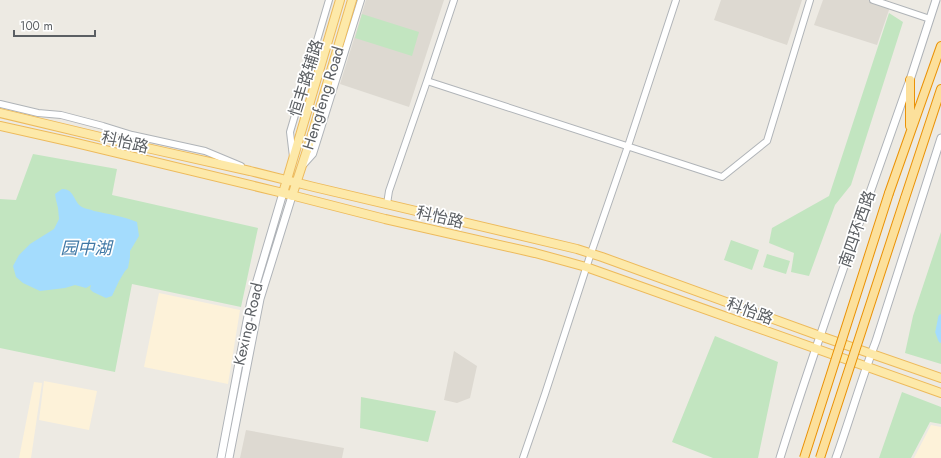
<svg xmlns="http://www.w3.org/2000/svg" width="941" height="458" font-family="Jost,'Noto Sans SC',sans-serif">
	<rect width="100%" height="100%" fill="#edeae3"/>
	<!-- commercial -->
	<path fill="#fdf2d9" d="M159,293l81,17 -12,74 -84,-17z
		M44,381l53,10 -8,39 -50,-10z
		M34,382l8,1 -11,75h-12z
		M931,425l10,2v31h-27z"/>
	<!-- education -->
	<path fill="#ddd9d1" d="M366,0h78l-35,107 -69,-23z
		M721,0h81l-15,45 -73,-25z
		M823,0h45l22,7 -13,38 -63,-20z
		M454,351l23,15 -7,32 -13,5 -13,-3z
		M246,430l98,18 -2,10h-102z"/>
	<!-- green -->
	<path fill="#c2e5c0" d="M889,13l14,9 -52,163 -16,20 -26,71 -18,-4 3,-19 -25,-10 3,-15 57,-32z
		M362,14l57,18 -7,24 -57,-18z
		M33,154l84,15 -5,26 146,33 -17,79 -109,-23 -17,88 -115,-24v-149l16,1z
		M941,232v132l-36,-11 8,-37z
		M731,240l28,10 -7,20 -28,-10z
		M767,254l23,7 -4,13 -23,-7z
		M715,336l63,26 -20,96h-45l-41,-16z
		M902,392l39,15v17l-11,-2 -19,36h-32z
		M361,397l75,14 -8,31 -68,-14z"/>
	<!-- water -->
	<path fill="#a4dcfd" d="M62,189c13,0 11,13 20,18 3,2 8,2 12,4 14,3 29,5 43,11l2,14 -9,15v6l-2,11 -3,3 -6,10 -7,15 -6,2 -13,-6 -3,-3 1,-4 -5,3 -11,-3 -10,3 -25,3 -17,-8 -7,-6 -3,-11 6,-11 11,-11 24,-15 5,-10 -1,-11 -2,-8 -1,-6z"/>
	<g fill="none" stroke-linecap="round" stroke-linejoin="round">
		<!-- canal -->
		<path stroke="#a4dcfd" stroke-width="5.5" d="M941,317l-3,15 3,8"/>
		<!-- tertiary casing -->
		<g stroke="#b0b4b8" stroke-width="8">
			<path id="tertiary" d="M873,0l57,19
				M427,81l295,96 45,-36 43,-141
				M0,104l38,9 23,2 42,11 29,9 73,16 36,15
				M293,157l-3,-25 39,-132
				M304,164l9,-10 48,-154
				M387,204l2,-13 38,-110 27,-81
				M523,458l22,-64 46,-141 37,-107 48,-146"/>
		</g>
		<!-- secondary casing -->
		<g stroke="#afb3b8" stroke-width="9">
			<path id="secondary" d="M221,458l25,-132 5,-25 32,-108
				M229,458l31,-159 32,-103
				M780,458c38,-122 82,-242 124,-362l6,-16 26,-80
				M836,458c14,-39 25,-78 40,-117l65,-203"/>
		</g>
		<!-- primary casing -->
		<g stroke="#edba5c" stroke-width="10">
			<path id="primary" d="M0,113l138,33 112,25 64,16 263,62 25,8 218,79 121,42
				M0,126l72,16 211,51 102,26 150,34 51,14 355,126
				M283,193l57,-193
				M292,196l19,-58 41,-138"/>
		</g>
		<!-- trunk casing -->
		<g stroke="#ea9206" stroke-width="10">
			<path id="trunk" d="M910,126v-46
				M889,193l52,-147
				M905,198l36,-109"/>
		</g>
		<!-- tertiary -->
		<use href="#tertiary" stroke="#fff" stroke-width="6"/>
		<!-- secondary -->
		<use href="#secondary" stroke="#fff" stroke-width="7"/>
		<!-- primary -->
		<use href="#primary" stroke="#fde9a9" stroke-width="8"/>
		<!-- trunk -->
		<use href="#trunk" stroke="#fce09b" stroke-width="8"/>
		<!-- trunk-bridge casing -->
		<g stroke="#ea9206" stroke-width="10" stroke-linecap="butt">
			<path id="trunk-bridge" d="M804,458l85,-265
				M820,458l85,-260"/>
		</g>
		<!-- trunk-bridge -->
		<use href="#trunk-bridge" stroke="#fce09b" stroke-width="8"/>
	</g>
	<g text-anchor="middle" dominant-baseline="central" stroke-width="3.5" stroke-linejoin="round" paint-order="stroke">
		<!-- street labels -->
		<g font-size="16" fill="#5b5f63" stroke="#fff">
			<text transform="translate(306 78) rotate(-73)">恒丰路辅路</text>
			<text transform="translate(323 98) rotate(-73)">Hengfeng Road</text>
			<text transform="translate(125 142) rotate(13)">科怡路</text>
			<text transform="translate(440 217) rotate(13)">科怡路</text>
			<text transform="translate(857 229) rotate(-71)">南四环西路</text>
			<text transform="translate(750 311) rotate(20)">科怡路</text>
			<text transform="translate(248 324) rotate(-77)">Kexing Road</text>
		</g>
		<!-- water labels -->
		<g font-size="17" font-style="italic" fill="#3f78a6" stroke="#fff">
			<text x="86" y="248">园中湖</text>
		</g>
	</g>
	<!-- scale -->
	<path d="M14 30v6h81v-6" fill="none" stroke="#5b5f63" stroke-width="2"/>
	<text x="20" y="30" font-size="12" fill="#5b5f63" stroke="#ffffff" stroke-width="3" paint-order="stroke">100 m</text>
</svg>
